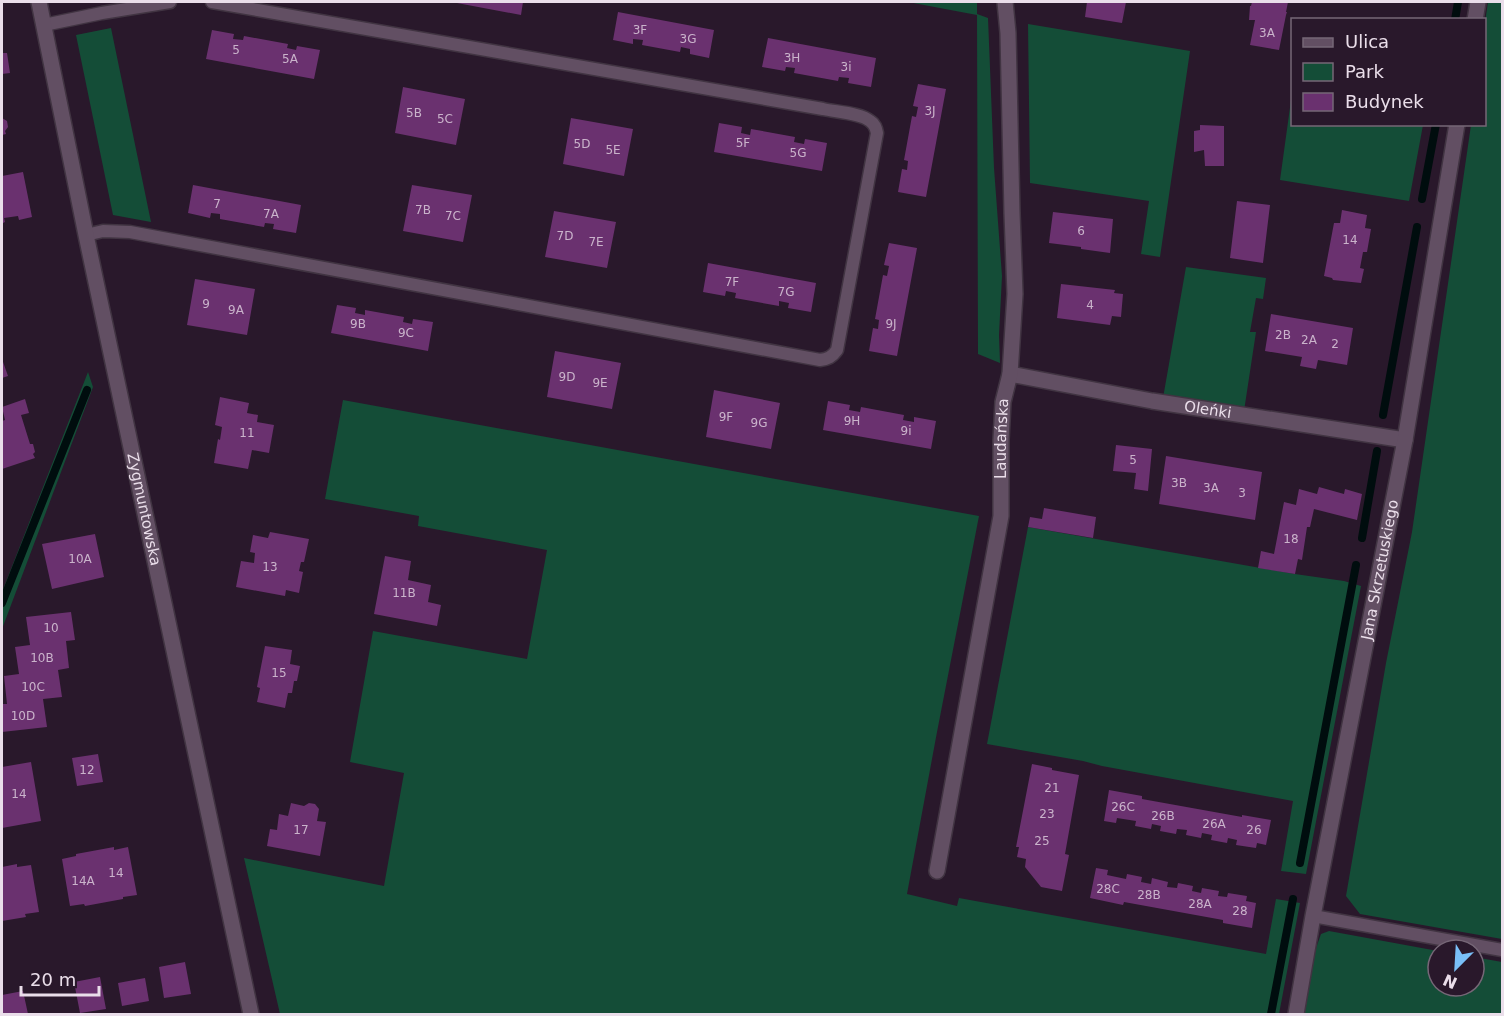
<svg xmlns="http://www.w3.org/2000/svg" width="1504" height="1016" font-family="'DejaVu Sans',sans-serif">
	<rect width="100%" height="100%" fill="#29182b"/>
	<!-- green -->
	<path fill="#144d37" d="M908,2h69v12l11,4 6,150 8,108 -3,59 1,28 -22,-9 -1,-339z
		M1488,2h14v937l-142,-25 -14,-18 40,-233 26,-131 59,-407 13,-1v-95z
		M1028,24l162,27 -30,206 -19,-3 8,-53 -119,-18z
		M111,28l40,194 -38,-7 -37,-180z
		M1292,93v31l131,1 -14,76 -129,-21z
		M1186,267l80,11 -3,21 -7,-1 -6,34h6l-12,79 -81,-13z
		M88,372l5,15 -91,242v-37z
		M343,400l636,116 -42,216 -30,162 50,12 2,-8 307,56 10,-55 24,4 -21,111h-999l-36,-156 140,28 20,-113 -54,-11 23,-131 154,28 20,-109 -129,-24 1,-10 -94,-17z
		M1028,527l267,47 49,7 17,5 -55,288 -25,-3 12,-70 -191,-35 -19,-5 -96,-17z
		M1329,931l109,20v35h36v-29l28,5v52h-200c5,-27 9,-54 19,-80z"/>
	<g fill="none" stroke-linecap="round" stroke-linejoin="round">
		<!-- stream -->
		<path stroke="#000d0e" stroke-width="8" d="M1455,20l3,-18
			M1422,199l14,-75
			M1383,415l34,-188
			M1362,538l15,-87
			M2,603l85,-213
			M1300,863l56,-298
			M1271,1014l22,-115"/>
	</g>
	<!-- building -->
	<path fill="#6a316f" d="M457,2h66l-2,13 -64,-12z
		M1087,2h39l-4,21 -37,-6z
		M1252,2h36l-2,10h1l-1,3 -7,35 -29,-5 5,-25h-6l1,-14h1z
		M618,12l96,18 -5,28 -19,-4v-5l-9,-2 -1,5 -38,-7 1,-5 -10,-1v5l-20,-4z
		M212,30l22,4 -1,5 10,1 1,-4 44,8 -1,4 9,2 1,-4 23,4 -6,29 -108,-20z
		M768,38l108,20 -5,29 -23,-4 1,-5 -10,-1 -1,4 -44,-8 1,-5 -9,-1 -1,4 -23,-4z
		M2,53h5l3,20 -8,1z
		M918,84l28,5 -20,108 -28,-5 4,-23 5,1 1,-9 -4,-1 8,-44 4,1 2,-10 -5,-1z
		M403,87l62,12 -9,46 -61,-12z
		M2,118l5,3 1,6 -3,4 1,3 -4,1z
		M571,118l62,11 -9,47 -61,-12z
		M719,123l23,4 -1,6 9,2 1,-6 44,8 -1,5 10,2 1,-5 22,4 -5,28 -108,-19z
		M1200,125l24,1v40h-19l-1,-16 -10,2v-21l6,-1z
		M23,172l9,45 -13,3 -1,-4 -14,2 1,4 -2,1 -1,-4v-43z
		M193,185l108,20 -5,28 -23,-4 1,-5 -9,-1 -1,4 -44,-8v-5l-9,-1 -1,5 -22,-5z
		M412,185l60,10 -9,47 -60,-11z
		M1237,201l33,4 -7,58 -33,-5z
		M1342,210l25,5 -2,13 6,1 -4,23h-4l-3,16 4,1 -3,14 -28,-3 -1,-2 -8,-2 10,-53h6z
		M554,211l62,11 -9,46 -62,-11z
		M1053,212l60,7 -3,34 -29,-4v-2l-32,-4z
		M889,243l28,5 -20,108 -28,-5 4,-23 5,1 1,-9 -4,-1 8,-44 4,1 2,-10 -5,-1z
		M708,263l108,20 -5,29 -23,-4 1,-5 -10,-2v5l-44,-8 1,-5 -10,-2 -1,5 -22,-4z
		M195,279l60,10 -8,46 -60,-10z
		M1061,284l54,6 -1,3 9,1 -2,23 -9,-1 -2,9 -53,-7z
		M337,305l19,3 -1,5 10,2v-5l39,7 -1,5 9,2 1,-5 20,3 -5,29 -97,-18z
		M1271,314l82,14 -6,37 -29,-5 -2,9 -16,-3 2,-9 -37,-6z
		M555,351l66,12 -9,46 -65,-12z
		M2,359l6,17 -6,2z
		M714,390l66,13 -9,46 -65,-12z
		M220,397l29,6 -2,10 11,2 -1,7 17,3 -5,28 -17,-3 -4,19 -34,-6 4,-24 2,1 2,-13 -7,-2z
		M25,399l4,14 -8,2 9,29h3l2,8 -2,2 2,4 -33,11v-48l3,-1 -3,-13z
		M828,401l22,4 -1,5 11,2 1,-5 43,8 -1,5 11,2v-5l22,4 -5,28 -108,-19z
		M1116,445l36,4 -4,42 -14,-2 2,-16 -23,-2z
		M1166,456l96,16 -7,48 -96,-16z
		M1319,487l25,7 1,-5 17,5 -5,26 -43,-11 -4,18h-3l-5,33 -4,-1 -3,15 -37,-6 3,-17 13,3 10,-52 12,3 3,-16 18,5z
		M1044,508l52,9 -3,21 -65,-11 2,-10 12,2z
		M270,532l39,7 -5,23h-3l-2,9 4,1 -4,21 -13,-3 -1,6 -49,-9 5,-26 13,2 1,-10 -5,-1 3,-17 15,3z
		M95,534l9,43 -52,12 -10,-45z
		M385,556l26,5 -3,19 23,5 -3,17 13,3 -4,21 -63,-12z
		M71,612l4,28 -9,1 3,27 -11,2 4,27 -19,2 4,28 -45,5v-28h5l-3,-28 15,-2 -4,-27 15,-2 -4,-28z
		M265,646l27,4 -2,14 10,2 -3,15h-3l-2,12h-4l-3,15 -28,-6 3,-14 -3,-1z
		M98,754l5,28 -26,4 -5,-28z
		M31,762l10,59 -39,7v-61z
		M1032,764l20,4v2l27,5 -14,79 4,1 -7,36 -21,-4 -16,-20 1,-8 -9,-2 2,-10h-3z
		M1109,790l33,6v3l100,18v-2l29,5 -5,25 -9,-2 -1,5 -20,-3 1,-5 -9,-2 -1,5 -16,-3 1,-5 -10,-2 -1,5 -15,-3 1,-5 -10,-1 -1,5 -16,-3 1,-5 -9,-2 -1,5 -16,-3 1,-5 -19,-3 -1,5 -12,-2z
		M291,803l13,3 5,-3 6,1 4,5 -2,12 9,1 -6,34 -53,-10 3,-17 7,1 2,-16 9,2z
		M114,847v3l14,-3 9,48 -14,2v2l-38,7 -1,-2 -14,2 -8,-47 14,-3v-2z
		M17,864v3l14,-2 8,47 -14,2 1,3 -24,4v-54z
		M1096,868l12,2 -1,5 19,4 1,-5 15,3 -1,5 10,2 1,-6 16,4 -1,5 10,1 1,-5 15,3 -1,5 9,2 1,-5 17,3 -1,5 9,1 1,-4 19,3 -1,5 10,2 -4,25 -29,-5v-3l-99,-18 -1,3 -33,-7z
		M185,962l6,32 -27,4 -5,-31z
		M100,977l6,32 -26,4 -6,-31z
		M145,978l4,23 -27,5 -4,-23z
		M23,991l5,23h-26v-19z"/>
	<g fill="none" stroke-linecap="round" stroke-linejoin="round">
		<!-- lane casing -->
		<g stroke="#413442" stroke-width="15">
			<path id="lane" d="M44,25l58,-12 68,-11
				M86,235l17,-4 27,1 690,128c8,-1 12,-3 17,-10l40,-217c-1,-5 -2,-9 -7,-12 -9,-8 -34,-9 -47,-12l-611,-107
				M1313,916l189,34"/>
		</g>
		<!-- street casing -->
		<g stroke="#413442" stroke-width="18">
			<g id="street">
				<path id="s1" d="M39,2l47,233 165,779"/>
				<path d="M1475,20l3,-18"/>
				<path id="s2" d="M1010,374l142,27 253,39"/>
				<path id="s3" d="M937,871l64,-355v-76l2,-38 7,-28 5,-80 -3,-81 -4,-180 -3,-31"/>
				<path id="s4" d="M1296,1014l17,-98 92,-476 52,-316"/>
			</g>
		</g>
		<!-- lane -->
		<use href="#lane" stroke="#624f63" stroke-width="12"/>
		<!-- street -->
		<use href="#street" stroke="#624f63" stroke-width="15"/>
	</g>
	<g text-anchor="middle" dominant-baseline="central" stroke-width="5" stroke-linejoin="round" paint-order="stroke">
		<!-- number labels -->
		<g font-size="12" fill="#cab3cb">
			<text x="640" y="30">3F</text>
			<text x="1267" y="33">3A</text>
			<text x="688" y="39">3G</text>
			<text x="236" y="50">5</text>
			<text x="792" y="58">3H</text>
			<text x="290" y="59">5A</text>
			<text x="846" y="67">3i</text>
			<text x="930" y="111">3J</text>
			<text x="414" y="113">5B</text>
			<text x="445" y="119">5C</text>
			<text x="743" y="143">5F</text>
			<text x="582" y="144">5D</text>
			<text x="613" y="150">5E</text>
			<text x="798" y="153">5G</text>
			<text x="217" y="204">7</text>
			<text x="423" y="210">7B</text>
			<text x="271" y="214">7A</text>
			<text x="453" y="216">7C</text>
			<text x="1081" y="231">6</text>
			<text x="565" y="236">7D</text>
			<text x="1350" y="240">14</text>
			<text x="596" y="242">7E</text>
			<text x="732" y="282">7F</text>
			<text x="786" y="292">7G</text>
			<text x="206" y="304">9</text>
			<text x="1090" y="305">4</text>
			<text x="236" y="310">9A</text>
			<text x="358" y="324">9B</text>
			<text x="891" y="324">9J</text>
			<text x="406" y="333">9C</text>
			<text x="1283" y="335">2B</text>
			<text x="1309" y="340">2A</text>
			<text x="1335" y="344">2</text>
			<text x="567" y="377">9D</text>
			<text x="600" y="383">9E</text>
			<text x="726" y="417">9F</text>
			<text x="852" y="421">9H</text>
			<text x="759" y="423">9G</text>
			<text x="906" y="431">9i</text>
			<text x="247" y="433">11</text>
			<text x="1133" y="460">5</text>
			<text x="1179" y="483">3B</text>
			<text x="1211" y="488">3A</text>
			<text x="1242" y="493">3</text>
			<text x="1291" y="539">18</text>
			<text x="80" y="559">10A</text>
			<text x="270" y="567">13</text>
			<text x="404" y="593">11B</text>
			<text x="51" y="628">10</text>
			<text x="42" y="658">10B</text>
			<text x="279" y="673">15</text>
			<text x="33" y="687">10C</text>
			<text x="23" y="716">10D</text>
			<text x="87" y="770">12</text>
			<text x="1052" y="788">21</text>
			<text x="19" y="794">14</text>
			<text x="1123" y="807">26C</text>
			<text x="1047" y="814">23</text>
			<text x="1163" y="816">26B</text>
			<text x="1214" y="824">26A</text>
			<text x="301" y="830">17</text>
			<text x="1254" y="830">26</text>
			<text x="1042" y="841">25</text>
			<text x="116" y="873">14</text>
			<text x="83" y="881">14A</text>
			<text x="1108" y="889">28C</text>
			<text x="1149" y="895">28B</text>
			<text x="1200" y="904">28A</text>
			<text x="1240" y="911">28</text>
		</g>
		<!-- street labels -->
		<g font-size="15" fill="#eadeea" stroke="#29182b">
			<text stroke="none"><textPath href="#s2" startOffset="201">Oleńki</textPath></text>
			<text stroke="none"><textPath href="#s3" startOffset="438">Laudańska</textPath></text>
			<text stroke="none"><textPath href="#s1" startOffset="518">Zygmuntowska</textPath></text>
			<text stroke="none"><textPath href="#s4" startOffset="452">Jana Skrzetuskiego</textPath></text>
		</g>
	</g>
	<!-- border -->
	<rect width="1504" height="1016" fill="none" stroke="#eadeea" stroke-width="6"/>
	<!-- legend -->
	<rect x="1291" y="18" width="195" height="108" fill="#29182b" stroke="#766777" stroke-width="1.5"/>
	<rect x="1303" y="38" width="30" height="9" fill="#624f63" stroke="#766777" stroke-width="1.5"/>
	<text x="1345" y="48" font-size="18" fill="#eadeea">Ulica</text>
	<rect x="1303" y="63" width="30" height="18" fill="#144d37" stroke="#766777" stroke-width="1.5"/>
	<text x="1345" y="78" font-size="18" fill="#eadeea">Park</text>
	<rect x="1303" y="93" width="30" height="18" fill="#6a316f" stroke="#766777" stroke-width="1.5"/>
	<text x="1345" y="108" font-size="18" fill="#eadeea">Budynek</text>
	<!-- north arrow -->
	<g transform="translate(1456 968) rotate(204)"><circle r="28" fill="#29182b" stroke="#766777" stroke-width="1.5"/>
	<path d="M0-4.5L10 22L0 15L-10 22Z" fill="#79bff8"/>
	<text y="-9" font-size="16" font-weight="bold" text-anchor="middle" fill="#eadeea">N</text>
	</g>
	<!-- scale -->
	<path d="M21 986v9h78v-9" fill="none" stroke="#eadeea" stroke-width="3"/>
	<text x="30" y="986" font-size="18" fill="#eadeea" stroke="#29182b" stroke-width="4.5" paint-order="stroke">20 m</text>
</svg>
